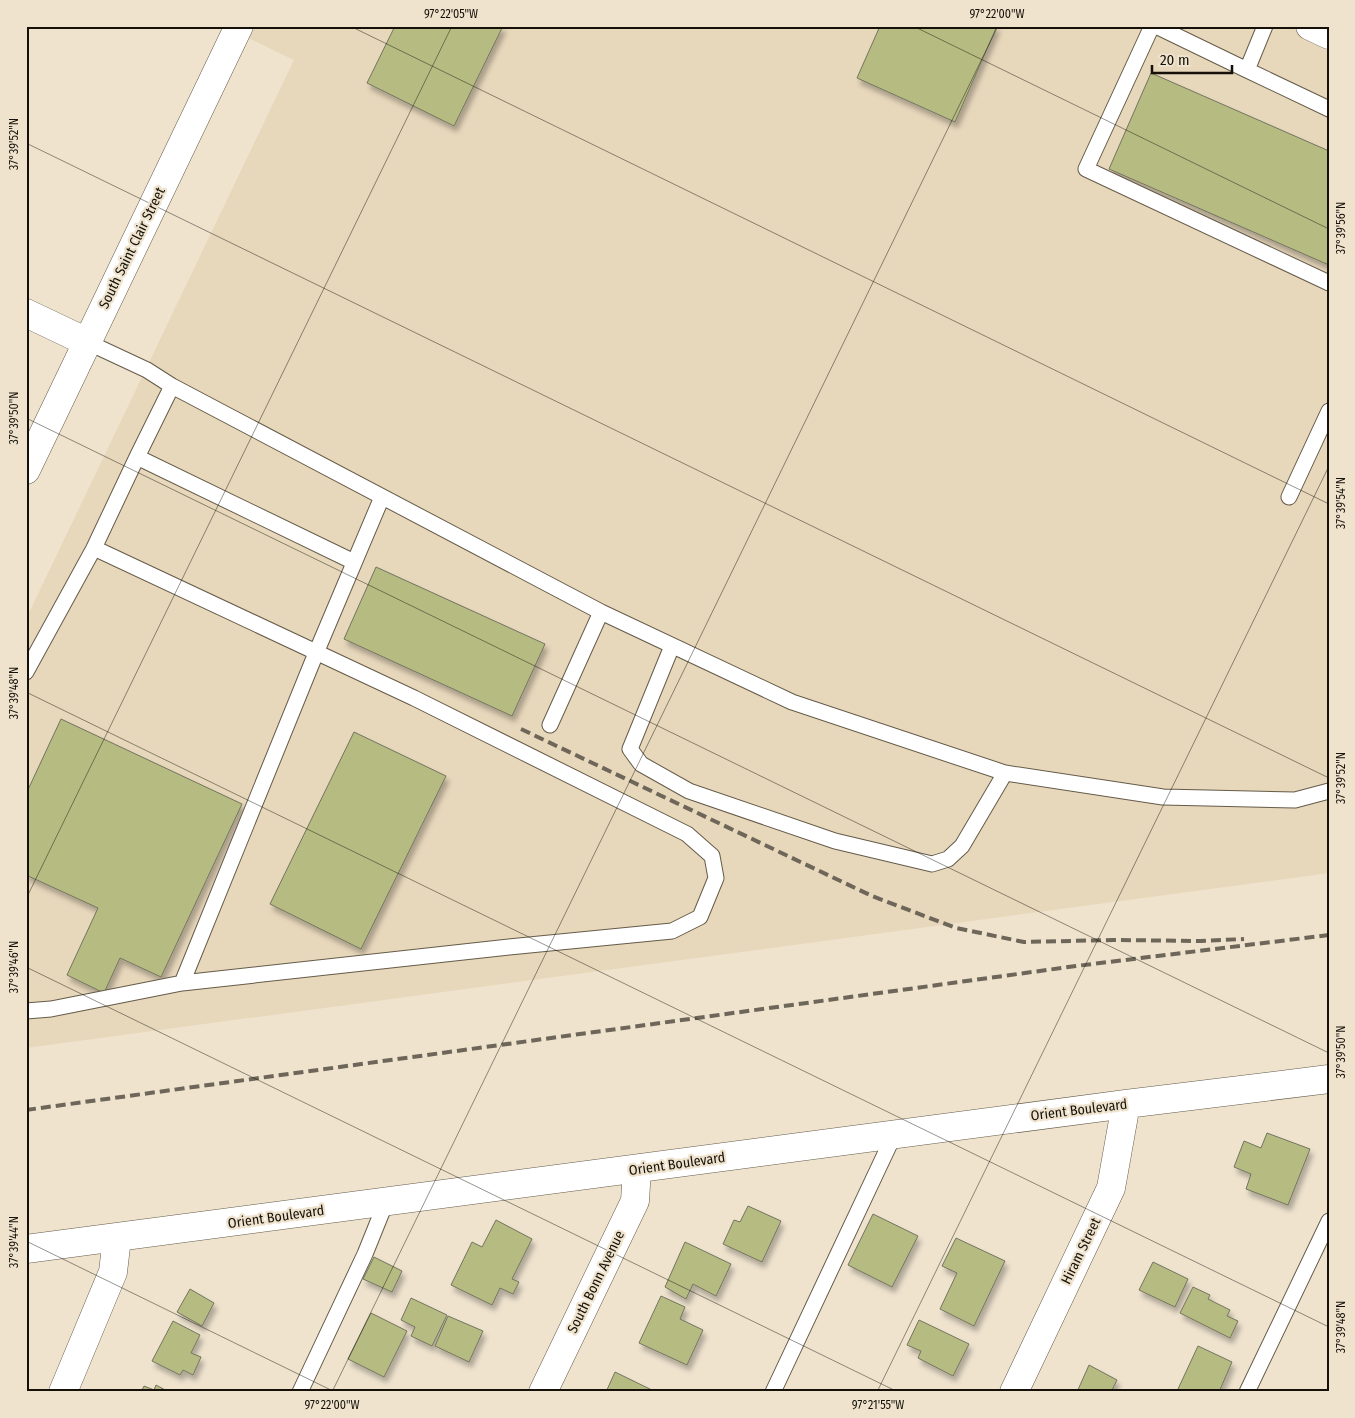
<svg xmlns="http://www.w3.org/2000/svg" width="1355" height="1418" font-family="'Fira Sans Condensed',sans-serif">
	<defs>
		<filter id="shadow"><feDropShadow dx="3" dy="5.5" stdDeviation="2.5" flood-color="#0004"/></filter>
	</defs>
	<rect width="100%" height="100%" fill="#efe3ce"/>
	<!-- built -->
	<path fill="#e7d7bb" d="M251,26h1078v847l-1303,175v-429l268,-559 -48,-23z"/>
	<!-- building -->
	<path fill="#b6bb82" stroke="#72745f" filter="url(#shadow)" d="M395,26h108l-49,100 -87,-43z
		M880,26h117l-42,96 -98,-44z
		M1151,73l178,78v114l-220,-96z
		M376,567l169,77 -33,72 -168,-77z
		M61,719l181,85 -81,173 -41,-19 -16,35 -37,-18 31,-67 -72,-33v-81z
		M354,732l92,44 -85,173 -91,-45z
		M1267,1133l43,16 -22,56 -42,-16 5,-15 -17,-7 10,-26 17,7z
		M748,1206l33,15 -19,41 -39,-18 11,-24 6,2z
		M873,1214l45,22 -26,51 -44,-22z
		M496,1220l36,19 -20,40 7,3 -6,12 -13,-6 -8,17 -41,-20 21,-43 10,5z
		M956,1238l49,23 -31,65 -34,-17 17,-36 -15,-7z
		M685,1242l46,22 -15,32 -23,-12 -7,15 -21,-12z
		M374,1257l28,14 -10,21 -29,-13z
		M1153,1262l35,17 -13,28 -36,-17z
		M1193,1287l17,8 -2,4 22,11 -3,6 11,5 -8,17 -50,-25z
		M190,1289l24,14 -12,23 -25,-14z
		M661,1296l24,11 -5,12 23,11 -16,35 -48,-22z
		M411,1298l36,17 -15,31 -21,-10 4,-9 -14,-7z
		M371,1313l36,18 -23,46 -36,-18z
		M448,1316l35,15 -14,31 -34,-16z
		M919,1320l50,24 -16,32 -35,-18 3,-7 -14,-6z
		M173,1321l27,14 -9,18 10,4 -8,18 -10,-5 -3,5 -28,-14z
		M1198,1346l34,16 -13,30h-36l-5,-3z
		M1089,1365l28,15 -6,12h-34z
		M615,1372l41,20h-50z
		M156,1385l13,7h-28l3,-6 10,4z"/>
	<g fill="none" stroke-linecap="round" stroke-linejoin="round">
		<!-- service casing -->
		<g stroke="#655b49" stroke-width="17">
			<path id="service" d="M1152,26l-66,143 243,114
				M1156,26l91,44
				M1265,26l-18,44 82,39
				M87,342l60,28 25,16 429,226 191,90 213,71 158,24 132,3 34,-9
				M137,457l217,105
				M1289,497l40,-86
				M94,548l320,150 273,136 25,22 4,22 -16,39 -28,14 -163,16 -327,36
				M672,646l-42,103 11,15 48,27 146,50 97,23 16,-5 14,-13 43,-73
				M26,672l68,-124 43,-91 35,-71
				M550,725l51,-113
				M26,1011l25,-2 131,-26 134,-330 66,-156
				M300,1392l65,-138 21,-52
				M773,1392l121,-257
				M1247,1392l82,-171"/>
		</g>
		<!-- minor casing -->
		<g stroke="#655b49" stroke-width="29">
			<path id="minor" d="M1310,26l19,9
				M26,313l61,29
				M26,470l213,-444
				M26,1249l1100,-145 203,-25
				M63,1392l50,-120 4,-34
				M543,1392l92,-191 2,-32
				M1014,1392l97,-204 15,-84"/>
		</g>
		<!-- service -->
		<use href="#service" stroke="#fff" stroke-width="15"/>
		<!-- minor -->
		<use href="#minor" stroke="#fff" stroke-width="28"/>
		<!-- rail -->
		<path stroke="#6e6659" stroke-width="4" stroke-dasharray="10 5" stroke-linecap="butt" d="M521,729l351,167 84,32 68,14 89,-2 88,1 43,-2
			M26,1110l1050,-144 253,-31"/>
	</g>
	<!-- ticks -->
	<path fill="none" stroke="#151109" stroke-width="1" stroke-opacity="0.45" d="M350,26l979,478M913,26l416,203M26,143l1303,635M26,418l1303,635M26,692l1303,635M26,899l426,-873M26,967l872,425M26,1241l309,151M332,1392l666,-1366M877,1392l452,-926"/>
	<g text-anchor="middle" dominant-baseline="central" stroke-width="4.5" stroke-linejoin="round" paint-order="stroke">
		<!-- street labels -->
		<g font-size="14" fill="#151109" stroke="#efe3ce">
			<text transform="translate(132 248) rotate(-64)">South Saint Clair Street</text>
			<text transform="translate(1079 1110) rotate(-7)">Orient Boulevard</text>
			<text transform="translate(677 1164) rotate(-8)">Orient Boulevard</text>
			<text transform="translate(276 1217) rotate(-8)">Orient Boulevard</text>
			<text transform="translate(1081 1251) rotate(-64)">Hiram Street</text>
			<text transform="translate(596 1282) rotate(-64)">South Bonn Avenue</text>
		</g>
	</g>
	<!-- border -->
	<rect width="1355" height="1418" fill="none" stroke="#efe3ce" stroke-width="55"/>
	<!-- scale -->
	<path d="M1152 65v8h80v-8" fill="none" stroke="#151109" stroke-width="2.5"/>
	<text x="1160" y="65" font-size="15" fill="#151109" stroke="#efe3ce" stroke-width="4" paint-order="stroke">20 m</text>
	<rect x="28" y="28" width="1300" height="1362" fill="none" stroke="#151109" stroke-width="2"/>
	<g font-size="12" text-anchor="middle" fill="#151109">
		<text x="451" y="18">97°22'05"W</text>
		<text x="997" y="18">97°22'00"W</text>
		<text transform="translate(14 144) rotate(-90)" y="4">37°39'52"N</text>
		<text transform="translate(1341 228) rotate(-90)" y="4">37°39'56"N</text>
		<text transform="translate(14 418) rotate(-90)" y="4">37°39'50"N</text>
		<text transform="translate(1341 503) rotate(-90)" y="4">37°39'54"N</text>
		<text transform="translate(14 693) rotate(-90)" y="4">37°39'48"N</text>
		<text transform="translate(1341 778) rotate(-90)" y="4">37°39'52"N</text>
		<text transform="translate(14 967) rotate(-90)" y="4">37°39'46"N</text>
		<text transform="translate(1341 1052) rotate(-90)" y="4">37°39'50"N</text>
		<text transform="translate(14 1242) rotate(-90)" y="4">37°39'44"N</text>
		<text transform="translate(1341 1327) rotate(-90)" y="4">37°39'48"N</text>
		<text x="332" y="1409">97°22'00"W</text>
		<text x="878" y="1409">97°21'55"W</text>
	</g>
</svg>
